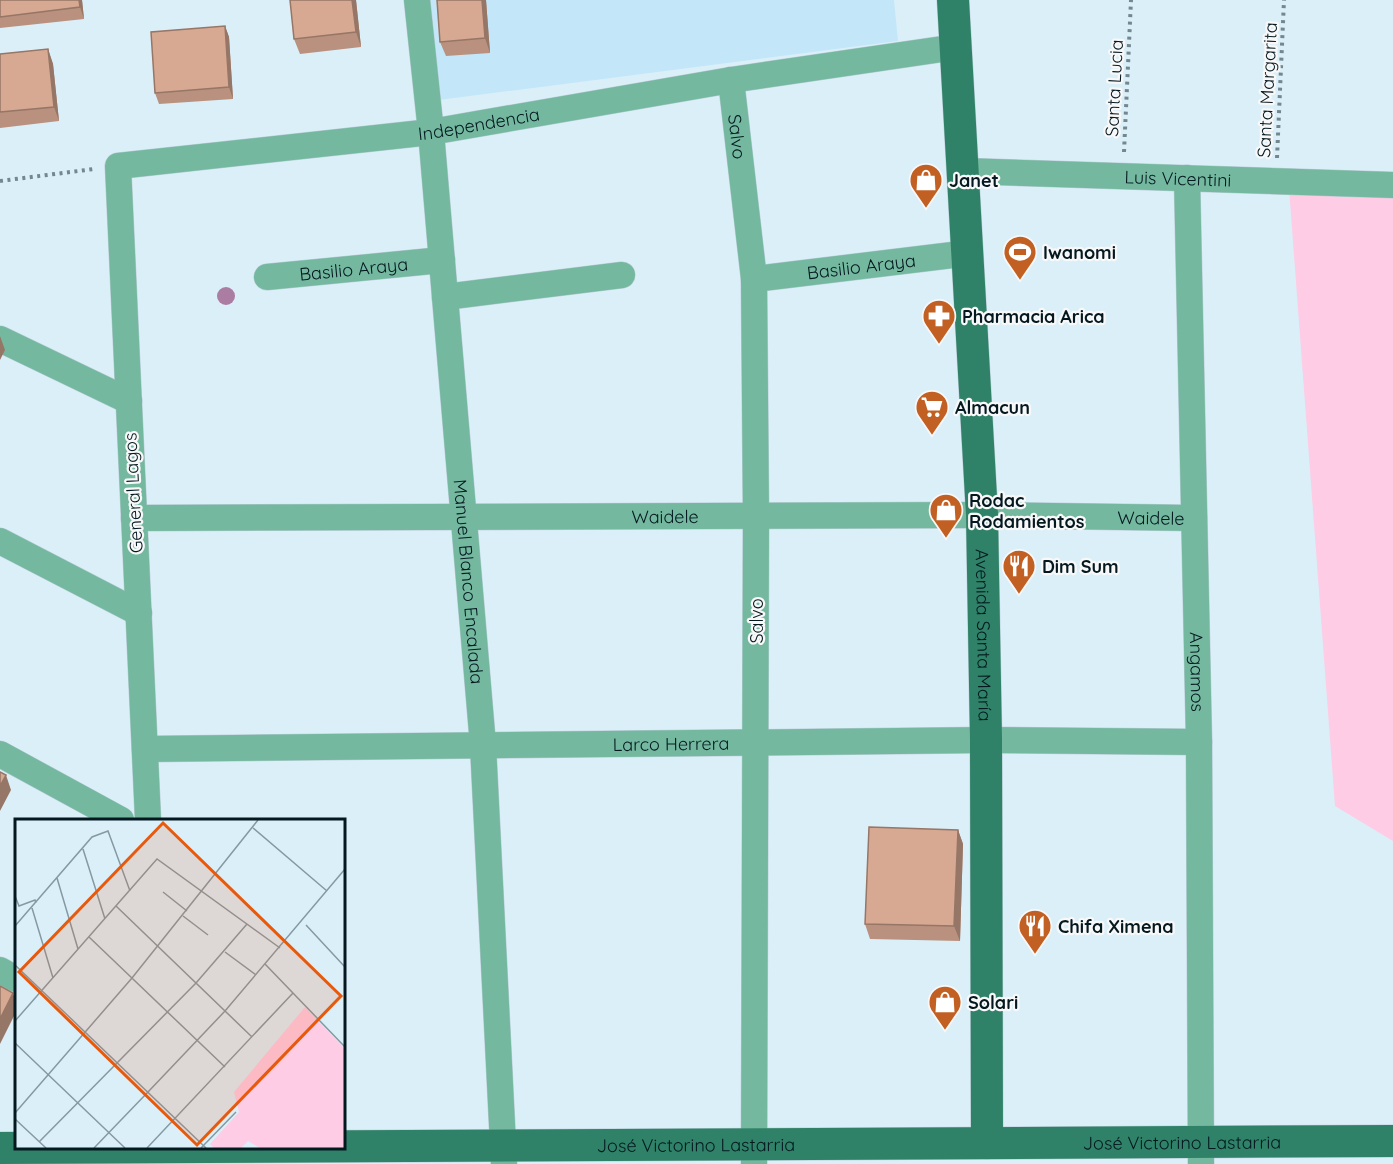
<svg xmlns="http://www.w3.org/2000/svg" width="1393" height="1164" font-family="Quicksand,sans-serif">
	<rect width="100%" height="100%" fill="#dbeff9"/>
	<!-- built -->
	<path fill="#c3e7f8" d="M429,0h465l4,41 -459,59z"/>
	<!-- green -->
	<path fill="#fecce4" d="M1289,188l104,4v649l-58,-35z"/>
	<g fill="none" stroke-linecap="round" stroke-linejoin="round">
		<!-- minor casing -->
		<g stroke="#b9cdd6" stroke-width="27">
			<g id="minor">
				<path id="s1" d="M417,0l14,132 52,613 21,419"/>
				<path id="s2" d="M731,80l23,199 2,237 -2,648"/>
				<path id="s3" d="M964,171l429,14"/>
				<path id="s4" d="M1187,178l12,564 2,422"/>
				<path id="s5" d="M267,277l175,-17"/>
				<path id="s6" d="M754,279l215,-26"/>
				<path d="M445,297l177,-22"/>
				<path d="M0,339l129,62"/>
				<path id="s7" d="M134,518l848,-3 212,3"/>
				<path d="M0,541l139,72"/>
				<path id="s8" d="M145,749l841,-9 213,2"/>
				<path d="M0,754l121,66"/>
				<path id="s9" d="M148,820l-30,-654 313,-34 300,-52 225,-33"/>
				<path d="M0,970l16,9"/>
			</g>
		</g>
		<!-- major casing -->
		<g stroke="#b9cdd6" stroke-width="33">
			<g id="major">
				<path id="s10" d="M953,0l29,515 4,225 1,403"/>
				<path id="s11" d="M0,1148l1393,-7"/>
			</g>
		</g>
		<!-- path -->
		<path stroke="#738790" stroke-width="4" stroke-dasharray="3 4.5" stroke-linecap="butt" d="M1124,152l7,-152
			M1277,158l7,-158
			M0,181l94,-12"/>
		<!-- minor -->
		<use href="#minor" stroke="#74b99f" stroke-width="26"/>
		<!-- major -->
		<use href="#major" stroke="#2f8267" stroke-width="32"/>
	</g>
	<!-- trees -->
	<circle fill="#ab7da3" cx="226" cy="296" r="9"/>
	<!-- wall -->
	<path fill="#b9917e" d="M0,0h82l2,19 -84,9z
		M356,0l5,47 -61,7 -6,-15z
		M437,0h49l4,53 -44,3 -6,-14z
		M225,26l4,11 4,62 -74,5 -4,-11z
		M48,49l5,15 6,57 -59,7v-74z
		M958,830l5,14 -3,97 -90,-2 -5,-15z"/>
	<!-- shaded-wall -->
	<path fill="#967666" d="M79,0h3l2,19 -4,-12z
		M352,0h4l5,47 -5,-15z
		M482,0h4l4,53 -5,-15z
		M225,26l4,11 4,62 -4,-12z
		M48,49l5,15 6,57 -5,-14z
		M0,336l5,14 -5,10z
		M6,775l5,15 -11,21v-25z
		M958,830l5,14 -3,97 -6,-15z
		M13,993l3,9v10l-16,32v-25z"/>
	<!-- building -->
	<path fill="#d7a992" stroke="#967666" stroke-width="1.5" d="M0,0h79l1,7 -80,10z
		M290,0h62l4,32 -62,7z
		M437,0h45l3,38 -45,4z
		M225,26l4,61 -74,6 -4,-61z
		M48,49l6,58 -54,5v-58z
		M0,772l6,3 -6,11z
		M869,827l89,3 -4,96 -89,-2z
		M0,986l13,7 -13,26z"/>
	<!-- icons -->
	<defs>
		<g id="shop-pin" transform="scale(1.725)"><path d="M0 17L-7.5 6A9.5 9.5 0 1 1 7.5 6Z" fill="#c26023" stroke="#f8f8f8"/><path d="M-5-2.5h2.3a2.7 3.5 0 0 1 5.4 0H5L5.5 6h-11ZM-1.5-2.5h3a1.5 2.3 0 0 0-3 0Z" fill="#fff"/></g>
		<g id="stadium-pin" transform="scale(1.725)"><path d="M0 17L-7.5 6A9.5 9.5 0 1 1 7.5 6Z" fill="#c26023" stroke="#f8f8f8"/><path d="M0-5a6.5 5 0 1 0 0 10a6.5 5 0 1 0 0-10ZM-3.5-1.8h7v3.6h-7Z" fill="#fff"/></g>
		<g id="pharmacy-pin" transform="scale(1.725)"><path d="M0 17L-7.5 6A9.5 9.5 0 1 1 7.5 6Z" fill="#c26023" stroke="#f8f8f8"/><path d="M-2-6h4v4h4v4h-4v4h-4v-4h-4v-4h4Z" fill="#fff"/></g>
		<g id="supermarket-pin" transform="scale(1.725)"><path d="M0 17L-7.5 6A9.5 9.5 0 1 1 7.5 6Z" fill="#c26023" stroke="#f8f8f8"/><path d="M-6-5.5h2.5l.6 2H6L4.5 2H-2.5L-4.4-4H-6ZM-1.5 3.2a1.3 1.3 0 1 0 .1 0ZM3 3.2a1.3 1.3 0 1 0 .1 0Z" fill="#fff"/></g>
		<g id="restaurant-pin" transform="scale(1.725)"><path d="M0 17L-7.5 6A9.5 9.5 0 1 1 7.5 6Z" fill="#c26023" stroke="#f8f8f8"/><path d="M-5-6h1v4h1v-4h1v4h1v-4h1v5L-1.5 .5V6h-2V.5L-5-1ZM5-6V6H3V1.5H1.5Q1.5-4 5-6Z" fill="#fff"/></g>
	</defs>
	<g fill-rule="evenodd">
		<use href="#shop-pin" x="926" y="180"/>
		<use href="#stadium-pin" x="1020" y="252"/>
		<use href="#pharmacy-pin" x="939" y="316"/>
		<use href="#supermarket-pin" x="932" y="407"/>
		<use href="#shop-pin" x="946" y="510"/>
		<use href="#restaurant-pin" x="1019" y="566"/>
		<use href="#restaurant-pin" x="1035" y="926"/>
		<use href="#shop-pin" x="945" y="1002"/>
	</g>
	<g text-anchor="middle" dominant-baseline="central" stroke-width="4.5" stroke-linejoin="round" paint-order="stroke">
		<!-- street labels -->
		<g font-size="18" fill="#041820" stroke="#f8f8f8">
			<text transform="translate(1114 88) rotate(-87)">Santa Lucia</text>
			<text transform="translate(1267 90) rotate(-87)">Santa Margarita</text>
			<text stroke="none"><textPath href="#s9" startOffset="1018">Independencia</textPath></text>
			<text stroke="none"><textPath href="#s2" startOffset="57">Salvo</textPath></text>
			<text stroke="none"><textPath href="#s3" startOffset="214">Luis Vicentini</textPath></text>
			<text stroke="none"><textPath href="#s6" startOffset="108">Basilio Araya</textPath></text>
			<text stroke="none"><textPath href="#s5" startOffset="87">Basilio Araya</textPath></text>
			<text transform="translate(133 493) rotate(-93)">General Lagos</text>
			<text stroke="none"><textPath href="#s7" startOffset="531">Waidele</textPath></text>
			<text stroke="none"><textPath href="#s7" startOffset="1017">Waidele</textPath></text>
			<text stroke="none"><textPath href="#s1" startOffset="584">Manuel Blanco Encalada</textPath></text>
			<text transform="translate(756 621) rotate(-90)">Salvo</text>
			<text stroke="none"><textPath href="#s10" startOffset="636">Avenida Santa María</textPath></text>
			<text stroke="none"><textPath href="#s4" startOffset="494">Angamos</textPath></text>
			<text stroke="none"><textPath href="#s8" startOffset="526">Larco Herrera</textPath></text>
			<text stroke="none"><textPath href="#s11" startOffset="1182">José Victorino Lastarria</textPath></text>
			<text stroke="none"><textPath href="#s11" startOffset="696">José Victorino Lastarria</textPath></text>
		</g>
		<!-- poi labels -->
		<g font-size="18" font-weight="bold" fill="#041820" stroke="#f8f8f8" text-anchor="start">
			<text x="949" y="180">Janet</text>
			<text x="1043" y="252">Iwanomi</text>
			<text x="962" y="316">Pharmacia Arica</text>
			<text x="955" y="407">Almacun</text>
			<text x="969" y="500">Rodac<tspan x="969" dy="21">Rodamientos</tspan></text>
			<text x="1042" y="566">Dim Sum</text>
			<text x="1058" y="926">Chifa Ximena</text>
			<text x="968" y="1002">Solari</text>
		</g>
	</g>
	<!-- overview -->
	<g transform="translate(15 819)">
		<rect width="330" height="330" fill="#dbeff9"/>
		<path d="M290,188l40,42v99h-85l-12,-7 -7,7h-27l-4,-4 29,-32 -5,-20z" fill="#fecce4"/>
		<path fill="none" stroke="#8599a2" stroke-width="1.5" d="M238,9l74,63M68,30l22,70M42,59l21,71M148,73l24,19M0,77l4,10 16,-6 1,3M101,87l136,131M17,89l21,70M168,97l25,19M291,106l39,42M0,107l77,-89 16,-6 22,60M74,118l136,130M210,133l31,23M250,145l80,83M0,146l191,183M0,202l142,-162 123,89M0,224l110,105M133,273l77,-81 120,-142M0,294l117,-135 126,-158M0,300l31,29M24,323l157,-159 51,-59M79,329l54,-56M132,329l146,-155M186,329l35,-36"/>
		<path fill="#e8590c" fill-opacity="0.15" stroke="#e8590c" stroke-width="3" d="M148,4l178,173 -144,149 -178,-173z"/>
		<rect width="330" height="330" fill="none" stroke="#041820" stroke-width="3"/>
	</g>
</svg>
